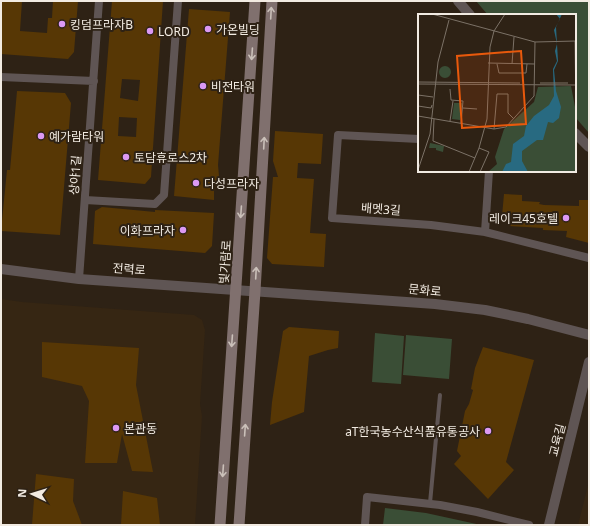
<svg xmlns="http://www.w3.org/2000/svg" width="590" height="526" font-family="'Noto Sans','Noto Sans KR',sans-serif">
	<rect width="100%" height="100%" fill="#2e2215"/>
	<!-- built -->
	<path fill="#362613" d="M1,299l21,3 172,13 8,5 3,10 -5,74 2,12 -7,109h-194z
		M589,481v44h-11z"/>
	<!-- green -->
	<path fill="#3a4e36" d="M476,1h113v132l-14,-16v-102h-87z
		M375,333l29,3 -3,48 -29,-2z
		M406,335l46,4 -3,40 -46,-4z
		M385,508l41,5 55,12h-98z"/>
	<!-- building -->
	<path fill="#573705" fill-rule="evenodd" d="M1,1h21l-2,30 27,2 1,-15h4l1,-17h25l-4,51 -6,7 -67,-5z
		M112,1h51l-12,176 -6,7 -47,-4zM122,79l18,1 -2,21 -18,-3zM119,117l18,1 -1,19 -18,-1z
		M189,9l41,3 -12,153 1,11 -5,15v9l-40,-4z
		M17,91l48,2 6,10 -11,132 -59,-4 6,-61h3z
		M275,131l48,3 -2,30 -23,-1 -1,15 17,1 -4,54 16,1 -2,33 -52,-3 -5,-6 6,-81h5l-5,-16z
		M504,194l18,1v6l18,1 -1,2 5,1 35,1v-6h10v43l-23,-6 1,-6 -24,-1v-2l-34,-2 -7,-10z
		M102,207l53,5v-2l59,3 -2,33 -7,7 -112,-9 2,-33z
		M289,327l50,4 -1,17 -10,2 -19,6 -5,56 -34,13 2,-23 11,-71z
		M42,342l97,6 -3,37 17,87 -21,-1 -10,-37 -5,29h-32l4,-62 -7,-15 -40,-9z
		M483,347l51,13 -28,102 8,8 -26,29 -34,-35 7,-8 -4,-5 8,-40 4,-7 4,-14 -2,-1 4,-21z
		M36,474l38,5 -1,22 9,24h-50z
		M123,491l34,7 3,27h-39z"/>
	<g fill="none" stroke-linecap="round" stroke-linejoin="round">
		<!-- service -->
		<path stroke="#5f5554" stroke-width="4" d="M430,503l10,-108"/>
		<!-- minor -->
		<path stroke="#5f5554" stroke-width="8" d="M1,77l93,4
			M419,139l-81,-4 -6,83 99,7 54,7 104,26
			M85,200l70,4 9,-9 14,-194
			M485,232l4,-61
			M79,279l20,-278
			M365,525l2,-28 73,8 37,7 52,13"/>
		<!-- tertiary -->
		<path stroke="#5f5554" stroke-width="10" d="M458,1l12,14
			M575,133l14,14
			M1,269l78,10 356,25 50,6 43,9 61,16
			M549,525l40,-163"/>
		<!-- secondary -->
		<path stroke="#80706e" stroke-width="11" d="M220,525l35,-524
			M239,525l16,-234 17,-290"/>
	</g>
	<!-- one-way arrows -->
	<defs><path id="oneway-shaft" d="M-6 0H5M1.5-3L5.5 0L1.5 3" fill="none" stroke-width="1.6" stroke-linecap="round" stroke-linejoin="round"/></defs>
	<g stroke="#cac0b9">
		<use href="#oneway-shaft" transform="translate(271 13) rotate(-87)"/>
		<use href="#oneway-shaft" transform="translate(252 54) rotate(94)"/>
		<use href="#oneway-shaft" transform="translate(264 143) rotate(-87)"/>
		<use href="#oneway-shaft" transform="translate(241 212) rotate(94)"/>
		<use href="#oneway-shaft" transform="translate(256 273) rotate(-87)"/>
		<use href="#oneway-shaft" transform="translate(232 341) rotate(94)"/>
		<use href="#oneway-shaft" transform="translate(245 430) rotate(-86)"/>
		<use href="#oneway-shaft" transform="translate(223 471) rotate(94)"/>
	</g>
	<!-- markers -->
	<g fill="#dc99f4" stroke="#2e2215" stroke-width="1.5">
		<circle cx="62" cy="24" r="4"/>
		<circle cx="208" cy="29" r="4"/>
		<circle cx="150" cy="31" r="4"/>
		<circle cx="203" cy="86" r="4"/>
		<circle cx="41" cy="136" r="4"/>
		<circle cx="126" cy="157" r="4"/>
		<circle cx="196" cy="183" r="4"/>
		<circle cx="566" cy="218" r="4"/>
		<circle cx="183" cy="230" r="4"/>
		<circle cx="116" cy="428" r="4"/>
		<circle cx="488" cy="431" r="4"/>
	</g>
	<g text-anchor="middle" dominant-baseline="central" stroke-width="4" stroke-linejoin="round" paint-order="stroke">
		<!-- poi labels -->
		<g font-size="12" fill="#f2ebe2" stroke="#2e2215" text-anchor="start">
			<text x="70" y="24">킹덤프라자B</text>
			<text x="216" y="29">가온빌딩</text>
			<text x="158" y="31">LORD</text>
			<text x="211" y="86">비전타워</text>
			<text x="49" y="136">예가람타워</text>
			<text x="134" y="157">토담휴로스2차</text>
			<text x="204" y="183">다성프라자</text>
			<text x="558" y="218" text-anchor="end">레이크45호텔</text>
			<text x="175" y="230" text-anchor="end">이화프라자</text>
			<text x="124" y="428">본관동</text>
			<text x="480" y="431" text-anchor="end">aT한국농수산식품유통공사</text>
		</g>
		<!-- street labels -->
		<g font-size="12" fill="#f2ebe2" stroke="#2e2215">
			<text transform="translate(75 175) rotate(-86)">상야1길</text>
			<text transform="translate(381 209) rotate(4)">배멧3길</text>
			<text transform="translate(225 262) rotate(-86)">빛가람로</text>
			<text transform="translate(129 269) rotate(4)">전력로</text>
			<text transform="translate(425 290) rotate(5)">문화로</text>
			<text transform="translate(557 440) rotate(-76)">교육길</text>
		</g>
	</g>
	<!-- overview -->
	<g transform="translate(418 14)">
		<rect width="158" height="158" fill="#2e2215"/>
		<path d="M21 58a6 6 0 1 1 12 0a6 6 0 1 1-12 0ZM153,72l5,26v60h-88l9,-8 -2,-7 9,-28 30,-27 4,-15zM36,89h8l-2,17 -8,-1zM12,129l14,3 -1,6 -7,-2v-2h-7z" fill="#3a4e36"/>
		<path d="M138,0h6l-6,13 2,34 -4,9 2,21 5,16 -2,11 -6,5 -5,-1 -5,18h-6l-15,11v10l6,11h-26l4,-8 5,-2 2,-18 11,-8 2,-10 8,-10 15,-11 5,-9 -1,-27 4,-8 -2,-10 2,-7 -3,-14 6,-11z" fill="#286a81"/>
		<path fill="none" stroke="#7c7267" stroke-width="1" d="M14,0l103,28 41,-1M157,27l1,68M70,49l47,1M79,50l2,9h27l1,-9M94,50l2,-27M0,68l102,1M122,69h28M0,70l158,1M32,75l1,11 12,1 -2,22M0,81l15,2M0,92l13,2 1,-3M45,94l14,1M0,102l76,13 12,-2 28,-31 1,-54M16,105l-1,22 42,17M32,107l3,-20M76,115l3,-35h11v19l6,6M61,134l10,4 -9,20M0,156l12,-36 8,-72 11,-42M51,158l10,-24 8,-29 3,-72 4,-16 11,-17"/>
		<path fill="#e8590c" fill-opacity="0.15" stroke="#e8590c" stroke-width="2" d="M103,37l5,73 -64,4 -5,-72z"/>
		<rect width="158" height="158" fill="none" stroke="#f2ebe2" stroke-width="2"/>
	</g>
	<!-- border -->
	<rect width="590" height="526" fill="none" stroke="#f2ebe2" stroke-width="4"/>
	<!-- north arrow -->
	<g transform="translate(32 494) rotate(274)" stroke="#2e2215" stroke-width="3" paint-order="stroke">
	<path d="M0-3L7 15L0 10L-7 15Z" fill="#f2ebe2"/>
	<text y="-6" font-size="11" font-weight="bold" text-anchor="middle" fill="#f2ebe2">N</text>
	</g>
</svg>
